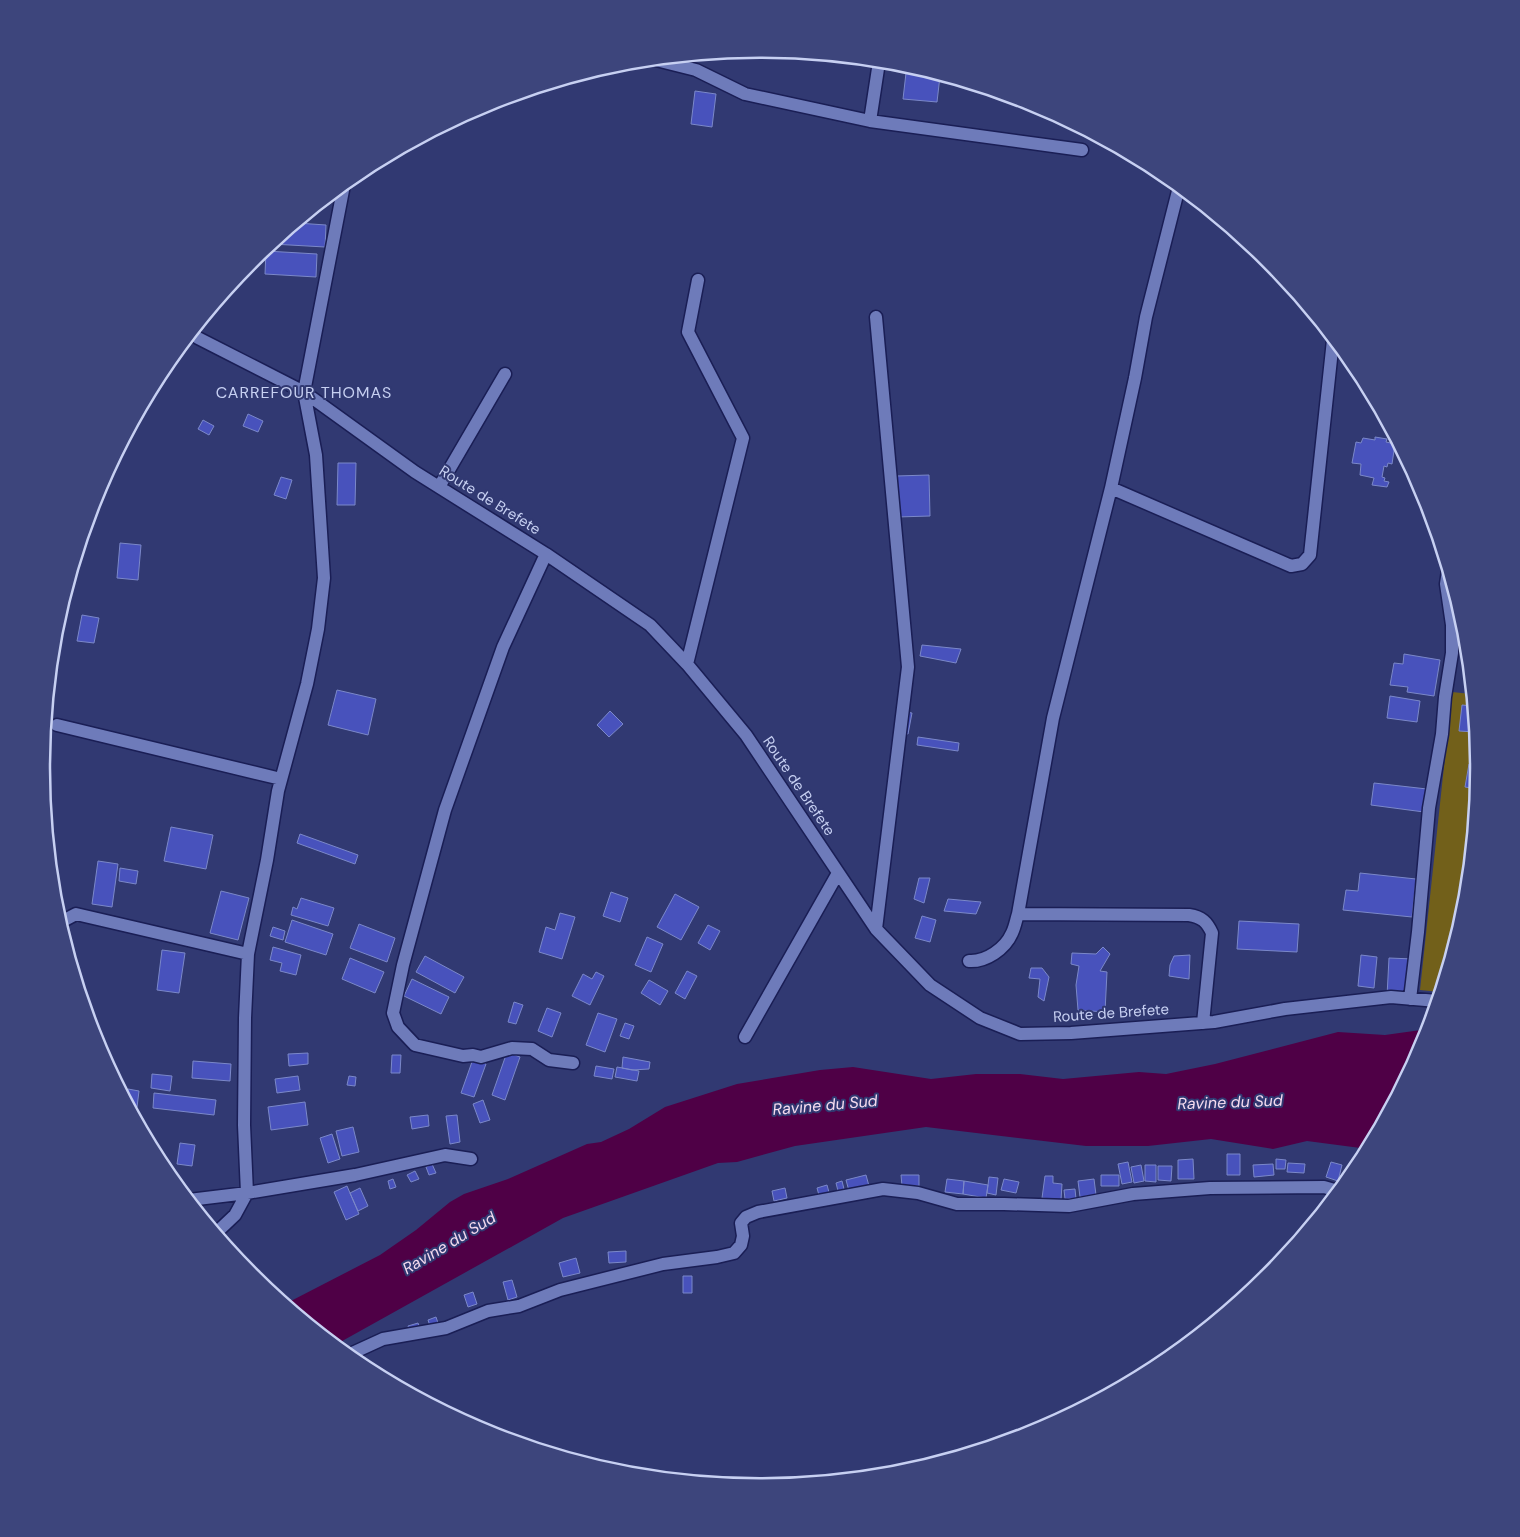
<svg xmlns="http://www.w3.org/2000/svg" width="1520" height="1537" font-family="'DM Sans',sans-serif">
	<rect width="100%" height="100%" fill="#313972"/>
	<!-- green -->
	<path fill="#72601a" d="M1452,692l19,2 8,75 -14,140 -25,83 -20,-2z"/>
	<!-- water -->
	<path fill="#4f0046" d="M1428,1029l-4,15 -56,105 -61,-8 -34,8 -62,-10 -63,7h-62l-160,-19 -131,19 -58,16 -19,1 -155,55 -228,127 -50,-41 95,-49 36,-25 34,-28 14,-8 44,-15 79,-35 14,-2 28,-13 36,-22 72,-23 83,-14 33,-3 78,12 45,-5h44l43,5 76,-7 27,2 49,-10 123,-32 47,3z"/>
	<!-- building -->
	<path fill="#4852bc" stroke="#7b88c9" d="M906,73l34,3 -3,26 -34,-3z
		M695,91l21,3 -4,33 -21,-3z
		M297,223l29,2 -1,22 -53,-3z
		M266,251l51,3 -1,23 -51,-3z
		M248,414l15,7 -5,11 -15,-6z
		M203,420l11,6 -5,9 -11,-6z
		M1375,437l12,2 -1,3 9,2 -3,20 -4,-1 -1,4 -3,-1 -2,11 3,1 -1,3 5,1 -2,5 -15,-2 2,-7 -14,-3 1,-11 -9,-1 4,-21 5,1 2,-5 12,2z
		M338,463h18l-1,42h-18z
		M929,475l1,41 -33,1 -1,-41z
		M281,477l11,3 -6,19 -12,-4z
		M120,543l21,2 -3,35 -21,-2z
		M82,615l17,3 -5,25 -17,-2z
		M922,645l39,4 -5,14 -36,-7z
		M1404,654l36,6 -6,36 -27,-4 1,-5 -18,-2 4,-22 9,1z
		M337,690l39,9 -8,36 -40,-10z
		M1390,696l30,5 -3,21 -30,-4z
		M1462,705l11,1 2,26 -16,-1z
		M610,711l13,13 -14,13 -12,-12z
		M901,711l11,2 -4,21 -11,-1z
		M918,737l41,6 -1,8 -41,-6z
		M1469,764l9,2 -1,23 -12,-2z
		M1374,783l53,6 -3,23 -53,-7z
		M171,827l42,8 -7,34 -42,-8z
		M300,834l58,21 -3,9 -58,-21z
		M98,861l20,3 -6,43 -20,-3z
		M120,868l18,3 -2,13 -17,-3z
		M1360,873l56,6 -4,38 -69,-7 3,-20 12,1z
		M919,878h11l-6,25 -10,-4z
		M221,891l28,7 -11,42 -28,-7z
		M611,892l17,6 -8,24 -17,-6z
		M675,894l24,13 -18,33 -24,-13z
		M301,898l33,10 -6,18 -37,-11 2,-8 4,2z
		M948,899l33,3 -5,12 -32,-3z
		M560,913l15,4 -13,42 -23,-7 7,-25 9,3z
		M922,916l14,4 -6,22 -15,-4z
		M292,920l41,14 -7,21 -41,-13z
		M1239,921l60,3 -2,28 -60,-3z
		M359,924l36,14 -8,24 -37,-14z
		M708,925l12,6 -10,19 -12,-7z
		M273,927l12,4 -2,9 -13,-4z
		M647,937l16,7 -12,28 -16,-7z
		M273,947l28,8 -5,20 -16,-4 2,-8 -12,-3z
		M1103,947l7,7 -10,17 7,1 -2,40 -27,-2 -2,-25 3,-19 -8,-2 1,-11 24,1z
		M162,950l23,3 -6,40 -22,-3z
		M1190,955l-1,24 -20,-3 1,-11 4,-9z
		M1361,955l16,2 -3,31 -16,-2z
		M425,956l39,21 -9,16 -39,-21z
		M350,958l34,14 -9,21 -33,-14z
		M1389,958l24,1 -2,39 -24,-2z
		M1031,968h11l7,9 -5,24 -6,-4 2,-18 -11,-1z
		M687,971l10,5 -12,23 -10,-6z
		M596,972l8,4 -14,29 -18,-9 11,-22 9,5z
		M412,979l37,18 -8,17 -37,-18z
		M649,980l19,11 -8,14 -19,-12z
		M514,1002l9,3 -7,19 -8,-2z
		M547,1008l14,5 -9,24 -14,-6z
		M598,1013l19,6 -12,33 -19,-7z
		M625,1023l9,3 -5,13 -9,-3z
		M507,1052l13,5 -15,43 -13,-5z
		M308,1053v11l-19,2 -1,-12z
		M392,1055h9l-1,18h-9z
		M623,1057l27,5 -1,7 -17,1 -10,-2z
		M473,1059l13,5 -12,33 -13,-4z
		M193,1061l38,3 -1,17 -38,-3z
		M596,1066l18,3 -2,10 -18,-3z
		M617,1067l22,4 -2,10 -22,-4z
		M152,1074l20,2 -2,15 -19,-3z
		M298,1076l2,14 -23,3 -2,-14z
		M349,1076l7,1 -1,9 -8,-1z
		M128,1089l11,2 -2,16 -8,-1 -3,-6z
		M154,1093l62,7 -2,15 -61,-7z
		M483,1100l7,20 -10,3 -7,-19z
		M305,1102l3,23 -37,5 -3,-23z
		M428,1115l1,11 -17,3 -2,-12z
		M457,1115l3,27 -10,2 -4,-28z
		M353,1127l6,25 -17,4 -6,-25z
		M332,1134l8,25 -12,4 -8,-25z
		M180,1143l15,2 -3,21 -15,-2z
		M1227,1154h13v21h-13z
		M1193,1159l1,20h-16v-19z
		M1276,1159l10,1 -1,9h-9z
		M1128,1162l4,20 -10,2 -4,-20z
		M1331,1162l11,3 -4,16 -12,-4z
		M1288,1163l17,1 -1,9 -17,-1z
		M432,1164l4,9 -7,2 -3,-8z
		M1273,1164l1,11 -20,2 -1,-12z
		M1141,1165l3,16 -10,2 -3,-16z
		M1145,1165h11v17l-11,-1z
		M1158,1166h14l-1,15 -13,-1z
		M1347,1168l8,2 -9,12 -3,-1z
		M415,1171l4,8 -8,3 -4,-7z
		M866,1175l3,11 -20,5 -3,-11z
		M901,1175h18v11h-17z
		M1101,1175h18v11h-18z
		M1045,1176h8v7l9,1 -1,16 -19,-2z
		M989,1177l9,1 -2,17 -9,-2z
		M393,1179l3,8 -6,2 -2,-8z
		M947,1179l17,2 -1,13 -18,-2z
		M1004,1179l15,3 -3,11 -15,-3z
		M1094,1179l2,16 -16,2 -2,-16z
		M842,1181l2,8 -6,2 -2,-8z
		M964,1181l24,4 -2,13 -23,-4z
		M827,1185l3,11 -10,3 -3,-11z
		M347,1186l12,28 -13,6 -12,-28z
		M360,1188l8,18 -10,5 -8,-18z
		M785,1188l2,10 -13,3 -2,-10z
		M1075,1189l1,10h-11l-1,-9z
		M626,1251v11l-17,1 -1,-11z
		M576,1258l4,15 -17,4 -4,-14z
		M683,1276h9v17h-9z
		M512,1280l5,17 -9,3 -5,-18z
		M473,1292l4,12 -9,3 -4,-12z
		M436,1317l2,6 -8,3 -2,-6z
		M418,1323l2,5 -10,4 -2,-6z"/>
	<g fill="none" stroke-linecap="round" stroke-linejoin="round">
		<!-- minor casing -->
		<g stroke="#1a1e55" stroke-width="15">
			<path id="minor" d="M656,60l40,10 49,24 125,27 212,29
				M870,121l9,-59
				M1179,187l-33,130 -11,61 -24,110 -58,230 -35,196 171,1c13,2 18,7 23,18l-9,90
				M192,333l6,5 106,54 111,80 131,82 104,71 37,39 59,71 130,194 54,56 50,33 40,16 51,-1 143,-11 71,-13 106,-12 46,4
				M439,487l66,-113
				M1111,488l180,78 11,-2 8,-9 23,-215
				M546,554l-43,93 -58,163 -42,155 -10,48 5,14 17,18 48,11 10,-1 8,2 31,-9 20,1 17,11 24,3
				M687,664l56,-226 -55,-106 10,-52
				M57,725l224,54
				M59,923l17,-9 172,40
				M876,929l32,-262 -32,-350
				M969,961c17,1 36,-12 43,-28 3,-6 4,-13 6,-19
				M1410,999l8,-67 11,-124 13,-74 3,-37 7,-44v-28l-6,-41 2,-13
				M745,1037l93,-164
				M189,1200l58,-7 108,-18 90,-20 26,4
				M216,1233l19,-18 12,-22 -3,-68 1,-107 3,-64 19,-94 11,-69 29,-107 11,-55 6,-51 -8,-123 -12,-63 40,-207
				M348,1355l35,-16 63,-11 42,-17 31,-5 41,-16 103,-26 54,-7 17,-4 7,-8 2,-9 -2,-13 5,-6 12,-5 125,-23 35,4 39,11h47l65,2 64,-12 77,-6 114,-1 14,4"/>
		</g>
		<!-- minor -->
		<use href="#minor" stroke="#6e7bba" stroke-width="12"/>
	</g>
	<g text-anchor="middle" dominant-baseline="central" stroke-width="4" stroke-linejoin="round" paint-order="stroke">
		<!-- street labels -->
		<g font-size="15" fill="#c7d0f2" stroke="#313972">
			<text transform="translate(490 500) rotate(32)">Route de Brefete</text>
			<text transform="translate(799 786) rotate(56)">Route de Brefete</text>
			<text transform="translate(1111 1013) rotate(-4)">Route de Brefete</text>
		</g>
		<!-- neighbourhood labels -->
		<g font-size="16" letter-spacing="1" fill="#c7d0f2" stroke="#313972">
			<text x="304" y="392">CARREFOUR THOMAS</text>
		</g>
		<!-- water labels -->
		<g font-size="16" font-style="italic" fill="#f5dbef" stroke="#313972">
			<text transform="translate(1230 1102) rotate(-2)">Ravine du Sud</text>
			<text transform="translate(825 1105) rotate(-5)">Ravine du Sud</text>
			<text transform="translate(449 1243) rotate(-31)">Ravine du Sud</text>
		</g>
	</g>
	<!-- crop -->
	<path d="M0 0H1520V1537H0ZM50 768a710 710 0 1 1 1420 0a710 710 0 1 1-1420 0Z" fill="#3d457c" fill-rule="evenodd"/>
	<path fill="none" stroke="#c7d0f2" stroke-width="2.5" d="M50 768a710 710 0 1 1 1420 0a710 710 0 1 1-1420 0Z"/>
</svg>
